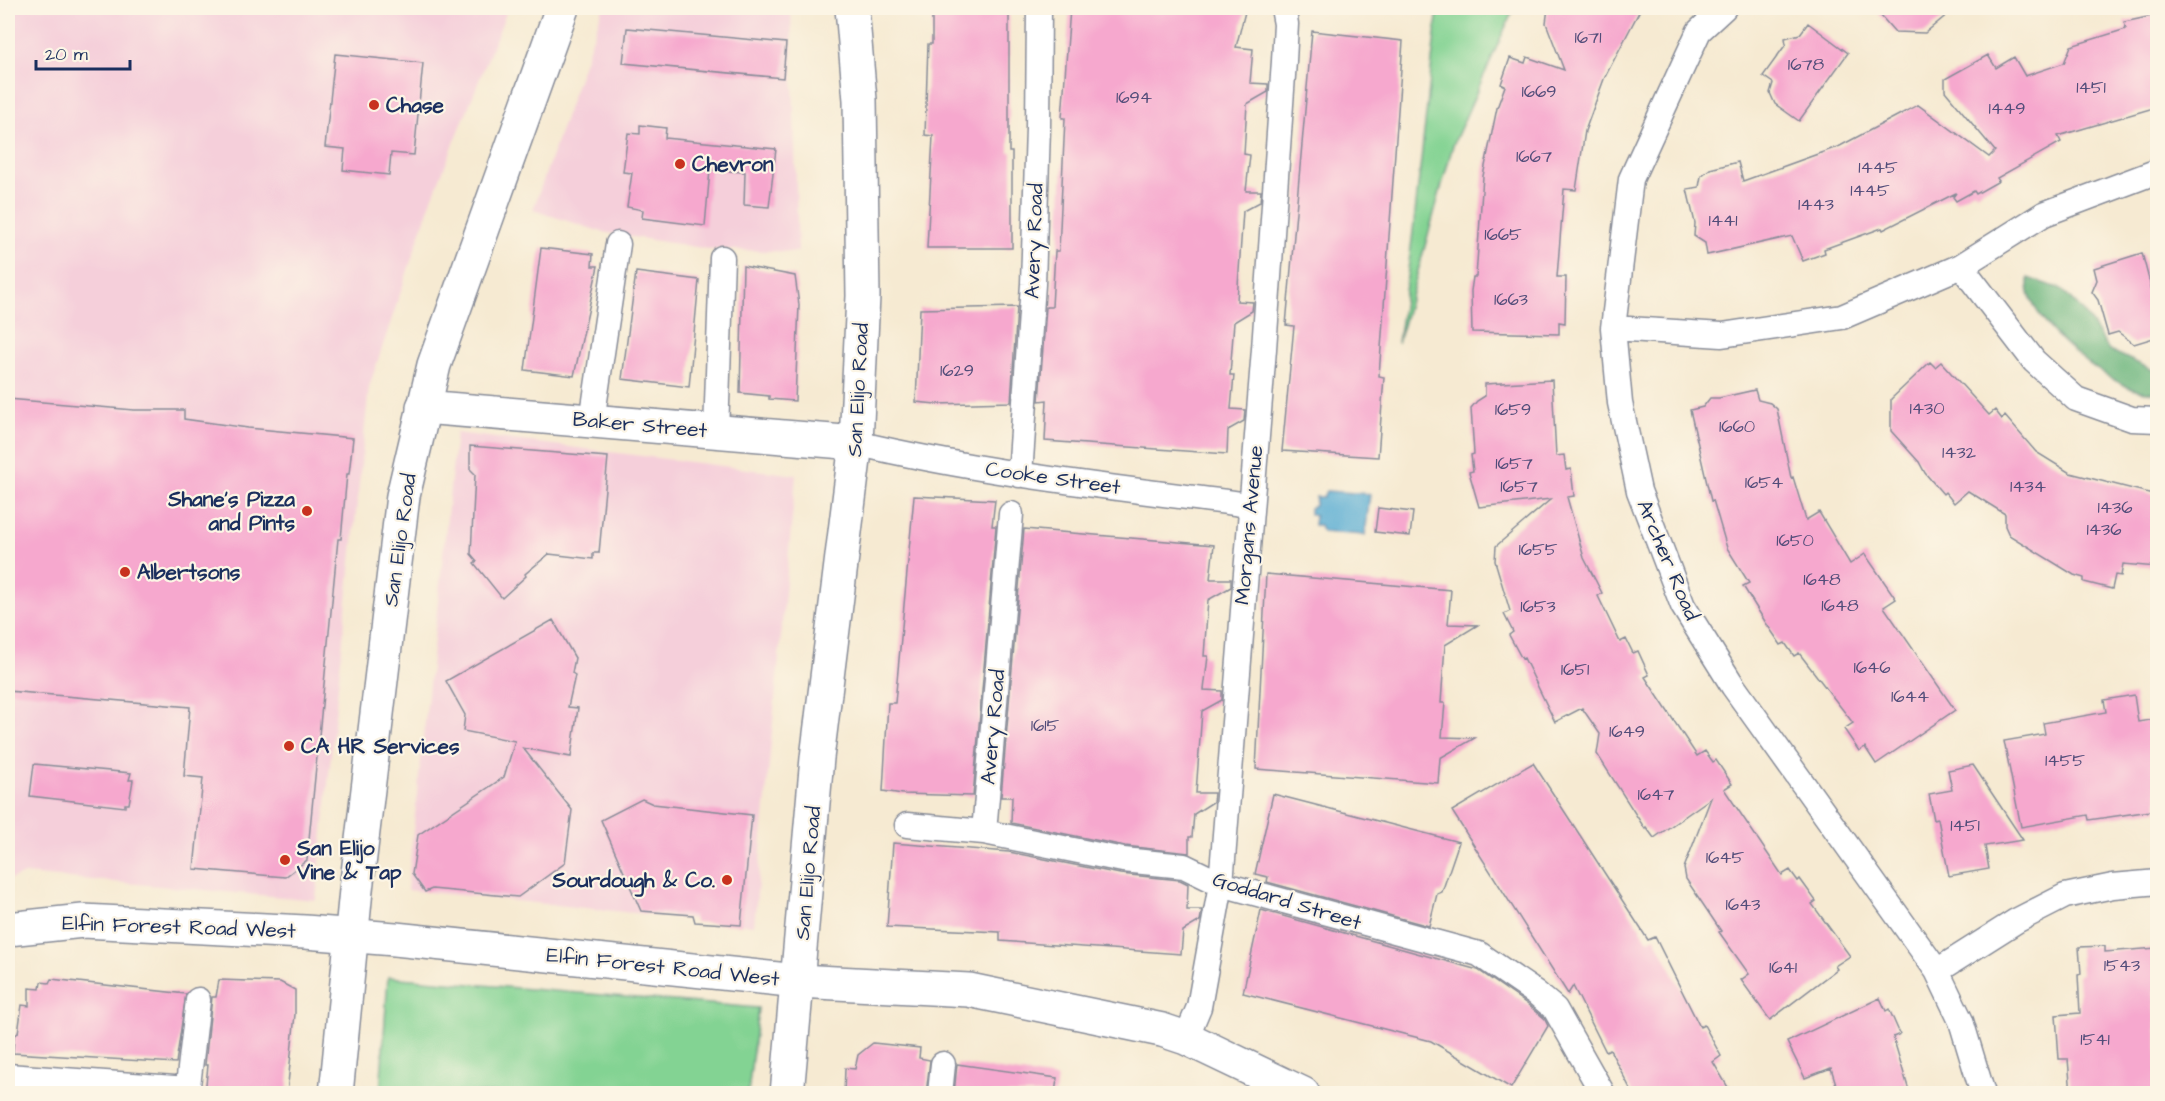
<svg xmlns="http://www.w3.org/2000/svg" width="2165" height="1101" font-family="'Architects Daughter',sans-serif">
	<rect width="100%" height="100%" fill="#fcf5e5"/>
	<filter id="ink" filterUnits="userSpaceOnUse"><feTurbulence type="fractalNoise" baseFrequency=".0167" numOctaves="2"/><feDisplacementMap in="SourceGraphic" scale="12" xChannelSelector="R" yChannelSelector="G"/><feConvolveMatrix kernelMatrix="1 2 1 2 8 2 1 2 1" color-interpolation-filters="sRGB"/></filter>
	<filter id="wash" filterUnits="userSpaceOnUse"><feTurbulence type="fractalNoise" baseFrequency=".008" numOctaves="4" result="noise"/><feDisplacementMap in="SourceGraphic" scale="24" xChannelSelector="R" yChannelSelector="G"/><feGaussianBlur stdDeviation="1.35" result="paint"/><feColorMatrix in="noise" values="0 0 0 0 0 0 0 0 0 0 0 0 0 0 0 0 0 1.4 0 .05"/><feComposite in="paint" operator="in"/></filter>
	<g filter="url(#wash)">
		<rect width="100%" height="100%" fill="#f6ead2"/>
		<!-- built -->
		<path fill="#f5cfda" d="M8,8h500l-77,193 -62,186 -53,513 -291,-26 -17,6z
			M603,8h188l7,244 -90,-3 -106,-17 -69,-22z
			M456,433l340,42 -42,450 -347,-35z"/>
		<!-- green -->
		<path fill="#83d393" stroke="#4f8178" stroke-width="1.5" d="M1438,8h76l-61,137 -55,198 14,-103z
			M388,977l370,31 -10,85h-368z"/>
		<!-- forest -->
		<path fill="#6ab57d" stroke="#42726e" stroke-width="1.5" d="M2028,278l33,11 22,22 26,39 48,22v21c-8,-1 -19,-1 -27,-5 -34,-15 -87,-55 -100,-92 -2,-5 -2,-12 -2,-18z"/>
		<!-- water -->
		<path fill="#57acd3" stroke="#396e98" stroke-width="1.5" d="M1326,491l44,3 -5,41 -43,-3 -2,-7h-6l1,-9 -5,-2v-6l5,-2 1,-9h7z"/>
		<g id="blocks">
			<!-- building -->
			<path fill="#f6a8ce" d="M932,8h77v144h3v96h-85l6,-112 -8,-1 3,-91h4z
				M1070,8h176l-10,39 17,2 -3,34 18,1v8l-21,12 -3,50 6,1 -4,36h15l-1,11 -17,9 -6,90 16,1 -1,9 -18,11 -4,53h4l-3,34 14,1 -1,11 -16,9 -1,24 -182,-13 2,-41 -8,1 7,-94h6l3,-56h4l6,-133h-3z
				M1548,8h93l-37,71 -19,52 -9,59 -12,-1 -7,88h9l-1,46 -6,-1v12l-87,-2 -1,-41 2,-14h3l7,-101 14,-68 8,-22 -4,-2 9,-26 15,5 2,-6 37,13 -18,-47z
				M1874,8h81l-30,25 -30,-1z
				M2157,15v92l-99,29 3,6 -64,36 2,3 -23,13 -2,-3 -18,10 -3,-4 3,-4 -73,37 -1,-2 -58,21 1,4 -22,8 -11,-25 -85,19 -2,-12 -11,-7 1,-13 -8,-34 12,-2 2,-11 9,-7 28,-7 5,19 97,-35 78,-41 71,52 6,-6 -50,-60v-12l43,-24 8,13 18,-11 11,19 39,-13 7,-17 55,-17 -2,-7z
				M1808,23l40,30 -49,68 -24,-17 -5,-11 3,-10 -10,-7 23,-32 -1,-6 15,-4z
				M627,28l159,15 -3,35 -160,-15z
				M1312,31l91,10 -24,335 5,1 -6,80 -96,-6 12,-125 -8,-1z
				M335,54l88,9 -9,92 -23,-2 -2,22 -46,-5 2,-21 -20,-2z
				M640,125l26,3 -1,10 111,11 -7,58 -25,-2 1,-33 -35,-2 -5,56 -63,-8 1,-8 -16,-3 5,-34 -9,-1 5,-39 12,1z
				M541,248l52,6 -1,12h6l-24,110 -49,-6z
				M2142,253l15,57v27l-23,7 -16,-12 -10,3 -10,-35 -6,-8 5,-12 -3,-12z
				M743,266l52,10 4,29 -4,96 -26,-2v-3l-29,-3z
				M636,272l63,8 -10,107 -67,-8z
				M1017,307l-6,95 -75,2 -20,-2 4,-93z
				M1930,362l5,5 6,-5 48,53 6,-5 7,9 3,-3 31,36 34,21 87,22v72l-34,-3 -2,12 -6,-1 -3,14 -28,-7v-4l-10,-3 -65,-40 -4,-9v-12l-37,-23 -14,12 -9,-11 -2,2 -18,-21 -6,-11 -28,-31v-32z
				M1552,380l4,76 8,-1 2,15 5,-1 3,27 -7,1 17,61 18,35 -4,3 22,46 6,-3 7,14 5,-2 11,24 -4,2 52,79 8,-5 8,11 3,-2 16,24 -8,5 58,86 8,-5 8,11 2,-2 16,22 -4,3 38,52 -15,10 2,3 -67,51 -29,-40 8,-6 -30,-42 2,-1 -35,-52 -2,-11 27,-70 -57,40 -8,-11 -1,2 -48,-75 3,-20 -18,-26 -27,14 -31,-64 -2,1 -13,-24 4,-3 -9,-18 6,-3 -15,-50 1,-15 55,-47 -72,8 -10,-35 4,-1 -2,-16 3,-1 -3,-46 6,-7 8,-5v-12z
				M1755,390l3,10 12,3 7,6 14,69 2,-1 13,43 13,-8 31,52 15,-10 31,45 -12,8 71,103 -79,54 -11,-17 -6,4 -15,-22 9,-6 -54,-70 -5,3 -9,-13 -4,2 -15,-22 -23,-37 6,-3 -22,-35 -14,-48 -2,1 -21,-91 13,-3 7,-9h9z
				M8,399l126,11h50v9l64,9 105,10 -4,36h-2l-6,65h-3l-31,321 -22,17 -91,-8 9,-91 -19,-2 6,-69 -182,-16z
				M470,446l138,11 -9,96h-6v6l-44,-5 -24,20 1,2 -24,22 -28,-35 3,-2 -6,-7 4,-80 -5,-5z
				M914,496l81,4 -3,26h4l-23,270 -70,-2 -20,-3 5,-88h7z
				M1378,508l35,4 -3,24 -35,-4z
				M1024,529l190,16 -4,34h21v8l-23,13 -4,56h4l-4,34 18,1v9l-20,11 -6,82h18l-1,9 -19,12 -2,23h-3v16l-64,-7 -114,-23 1,-26h-11z
				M1266,574l185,16 -3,34 30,1 -33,20 -4,58h4l-3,34 33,1 -35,20 -2,25 -182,-14z
				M553,620l22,38 -3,15 3,2 -7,32 10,1 -7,49 -48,-9 49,62 -7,53 -47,34 -86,-8 -7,3 -13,-18 6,-39 86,-58 11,-36 -52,-10 2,-16 -19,-34z
				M2134,695l4,27 19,-3v91l-68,10 -1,-5 -67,12 -17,-86 41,-7 -2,-11 63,-11 -2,-12z
				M1533,763l115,177 7,-3 45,90 4,-2 17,31 -8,6 19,32h-99l-23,-44 -4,2 -33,-66 -5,8 -116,-183z
				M34,764l97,9 -2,7h4l-4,24h-4v3l-95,-11z
				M1973,765l50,75 -38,6 4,23 -40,7 -11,-57 -4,1 -5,-26 23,-4 -4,-20z
				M1273,794l186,48 -17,50 -5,2 -8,32 -162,-44 1,-5 -13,-3z
				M642,799l11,5 99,11 -11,110 -46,-3 -2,-7 -52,-4 -40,-91z
				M893,843l116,9 111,22 60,6 8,4 -1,26h15l-2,11 -17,10 -2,23 -181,-13v-9l-113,-5z
				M1261,910l217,60 49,34 17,14 4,8 -37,62 -80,-47 -188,-48z
				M2105,946v6l52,-4v43h-3l3,43v60h-86l-3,-35h-9l-3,-44 24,-2 -2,-38 3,-1 -2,-27z
				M51,979l135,15 -10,69 -163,-10 1,-17 4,-3 4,-28 7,1v-18l11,1 1,-7 8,1z
				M219,980l61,2 15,8v24l-8,80h-82l3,-29h-3l7,-68h4z
				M1880,998l6,13 3,-2 11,25 -7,3 17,57h-71l-8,-26 -26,10 -18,-36z
				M873,1043l47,5 -1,10 11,2 -4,34h-82l1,-26 10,1 3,-14z
				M957,1064l100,14 -2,16h-101z"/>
		</g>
	</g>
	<g filter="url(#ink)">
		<use href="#blocks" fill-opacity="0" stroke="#888c98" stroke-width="1.5"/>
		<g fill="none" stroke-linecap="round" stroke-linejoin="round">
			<!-- street casing -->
			<g stroke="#888c98" stroke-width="27">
				<path id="street" d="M1724,8l-25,23 -68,148 -18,149 7,75 19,88 44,115 50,80 204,285 24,50 22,73
					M1961,266l73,95 42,38 56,20 26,1
					M1613,328l109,7 120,-18 119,-51 83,-52 114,-43
					M592,421l26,-177
					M716,432l6,-174
					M856,443c130,31 263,45 394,62
					M1020,475l13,-191 5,-156 1,-120
					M907,825l77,7 139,28 61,6 37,18 258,70 57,39 19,16 48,85
					M984,832l27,-318
					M1937,971l79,-50 49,-25 48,-10 45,-4
					M1186,1038l13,-31 22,-123 43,-535 20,-288 2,-37 -3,-16
					M8,1076l180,13
					M187,1094l11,-94
					M940,1094l3,-30"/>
			</g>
			<!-- secondary casing -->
			<g stroke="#888c98" stroke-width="36">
				<path id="secondary" d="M423,407l433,36
					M8,929l75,-8 222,11 90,7 403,42 171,9 193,40 24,8 117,56"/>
			</g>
			<!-- primary casing -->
			<g stroke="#888c98" stroke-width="36">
				<path id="primary" d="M336,1094l20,-204 47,-394 31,-131 128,-357
					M787,1094l30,-336 39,-315 7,-147 -3,-196 -8,-92"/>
			</g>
			<!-- street -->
			<use href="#street" stroke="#fff" stroke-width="24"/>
			<!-- secondary -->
			<use href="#secondary" stroke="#fff" stroke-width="33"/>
			<!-- primary -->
			<use href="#primary" stroke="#fff" stroke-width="33"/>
		</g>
	</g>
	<!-- markers -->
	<g fill="#c8321e" stroke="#fcf5e5" stroke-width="2">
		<circle cx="374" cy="105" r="6"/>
		<circle cx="680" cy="164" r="6"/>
		<circle cx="307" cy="511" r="6"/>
		<circle cx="125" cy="572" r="6"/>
		<circle cx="289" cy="746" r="6"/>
		<circle cx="285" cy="860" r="6"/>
		<circle cx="727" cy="880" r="6"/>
	</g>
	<g text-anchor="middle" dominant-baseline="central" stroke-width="4.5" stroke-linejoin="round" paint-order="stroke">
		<!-- number labels -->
		<g font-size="18" fill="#524d7a">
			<text x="1588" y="37">1671</text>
			<text x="1806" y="64">1678</text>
			<text x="2091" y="87">1451</text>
			<text x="1539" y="91">1669</text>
			<text x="1134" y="97">1694</text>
			<text x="2007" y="108">1449</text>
			<text x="1534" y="156">1667</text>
			<text x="1878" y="167">1445</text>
			<text x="1870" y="190">1445</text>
			<text x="1816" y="204">1443</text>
			<text x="1723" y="220">1441</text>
			<text x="1503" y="234">1665</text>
			<text x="1511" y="299">1663</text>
			<text x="957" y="370">1629</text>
			<text x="1927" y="408">1430</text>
			<text x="1513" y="409">1659</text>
			<text x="1737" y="426">1660</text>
			<text x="1959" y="452">1432</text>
			<text x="1514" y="463">1657</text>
			<text x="1764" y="482">1654</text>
			<text x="1519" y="486">1657</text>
			<text x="2028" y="486">1434</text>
			<text x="2115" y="507">1436</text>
			<text x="2104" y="529">1436</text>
			<text x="1795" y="540">1650</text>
			<text x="1538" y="549">1655</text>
			<text x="1822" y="579">1648</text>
			<text x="1840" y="605">1648</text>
			<text x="1538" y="606">1653</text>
			<text x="1872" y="667">1646</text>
			<text x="1575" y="669">1651</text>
			<text x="1910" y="696">1644</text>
			<text x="1045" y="725">1615</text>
			<text x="1627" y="731">1649</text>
			<text x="2065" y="760">1455</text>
			<text x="1656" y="794">1647</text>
			<text x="1965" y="825">1451</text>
			<text x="1725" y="857">1645</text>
			<text x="1743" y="904">1643</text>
			<text x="2122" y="965">1543</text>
			<text x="1783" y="967">1641</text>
			<text x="2095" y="1039">1541</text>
		</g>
		<!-- poi labels -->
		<g font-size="21" font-weight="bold" fill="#1b2f5e" stroke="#fcf5e5" text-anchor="start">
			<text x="386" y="105">Chase</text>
			<text x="692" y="164">Chevron</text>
			<text x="295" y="499" text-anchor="end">Shane's Pizza<tspan x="295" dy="24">and Pints</tspan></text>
			<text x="137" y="572">Albertsons</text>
			<text x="301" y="746">CA HR Services</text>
			<text x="297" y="848">San Elijo<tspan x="297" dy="24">Vine &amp; Tap</tspan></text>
			<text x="715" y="880" text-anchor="end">Sourdough &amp; Co.</text>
		</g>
		<!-- street labels -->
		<g font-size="21" fill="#1b2f5e" stroke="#fcf5e5">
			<text transform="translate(1034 241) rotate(-88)">Avery Road</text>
			<text transform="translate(858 390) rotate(-87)">San Elijo Road</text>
			<text transform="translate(640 425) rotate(5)">Baker Street</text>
			<text transform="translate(1053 478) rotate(8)">Cooke Street</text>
			<text transform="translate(1249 525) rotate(-85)">Morgans Avenue</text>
			<text transform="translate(400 540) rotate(-82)">San Elijo Road</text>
			<text transform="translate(1668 560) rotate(67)">Archer Road</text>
			<text transform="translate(993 727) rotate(-85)">Avery Road</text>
			<text transform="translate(808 873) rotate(-85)">San Elijo Road</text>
			<text transform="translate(1287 901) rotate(17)">Goddard Street</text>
			<text transform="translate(179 927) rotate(2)">Elfin Forest Road West</text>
			<text transform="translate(663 967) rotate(6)">Elfin Forest Road West</text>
		</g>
	</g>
	<!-- margin -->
	<rect width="2165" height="1101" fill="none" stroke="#fcf5e5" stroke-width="30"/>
	<!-- scale -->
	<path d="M36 60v9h94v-9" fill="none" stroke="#1b2f5e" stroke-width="3"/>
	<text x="45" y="60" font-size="18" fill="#1b2f5e" stroke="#fcf5e5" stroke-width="4.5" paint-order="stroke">20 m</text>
</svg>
